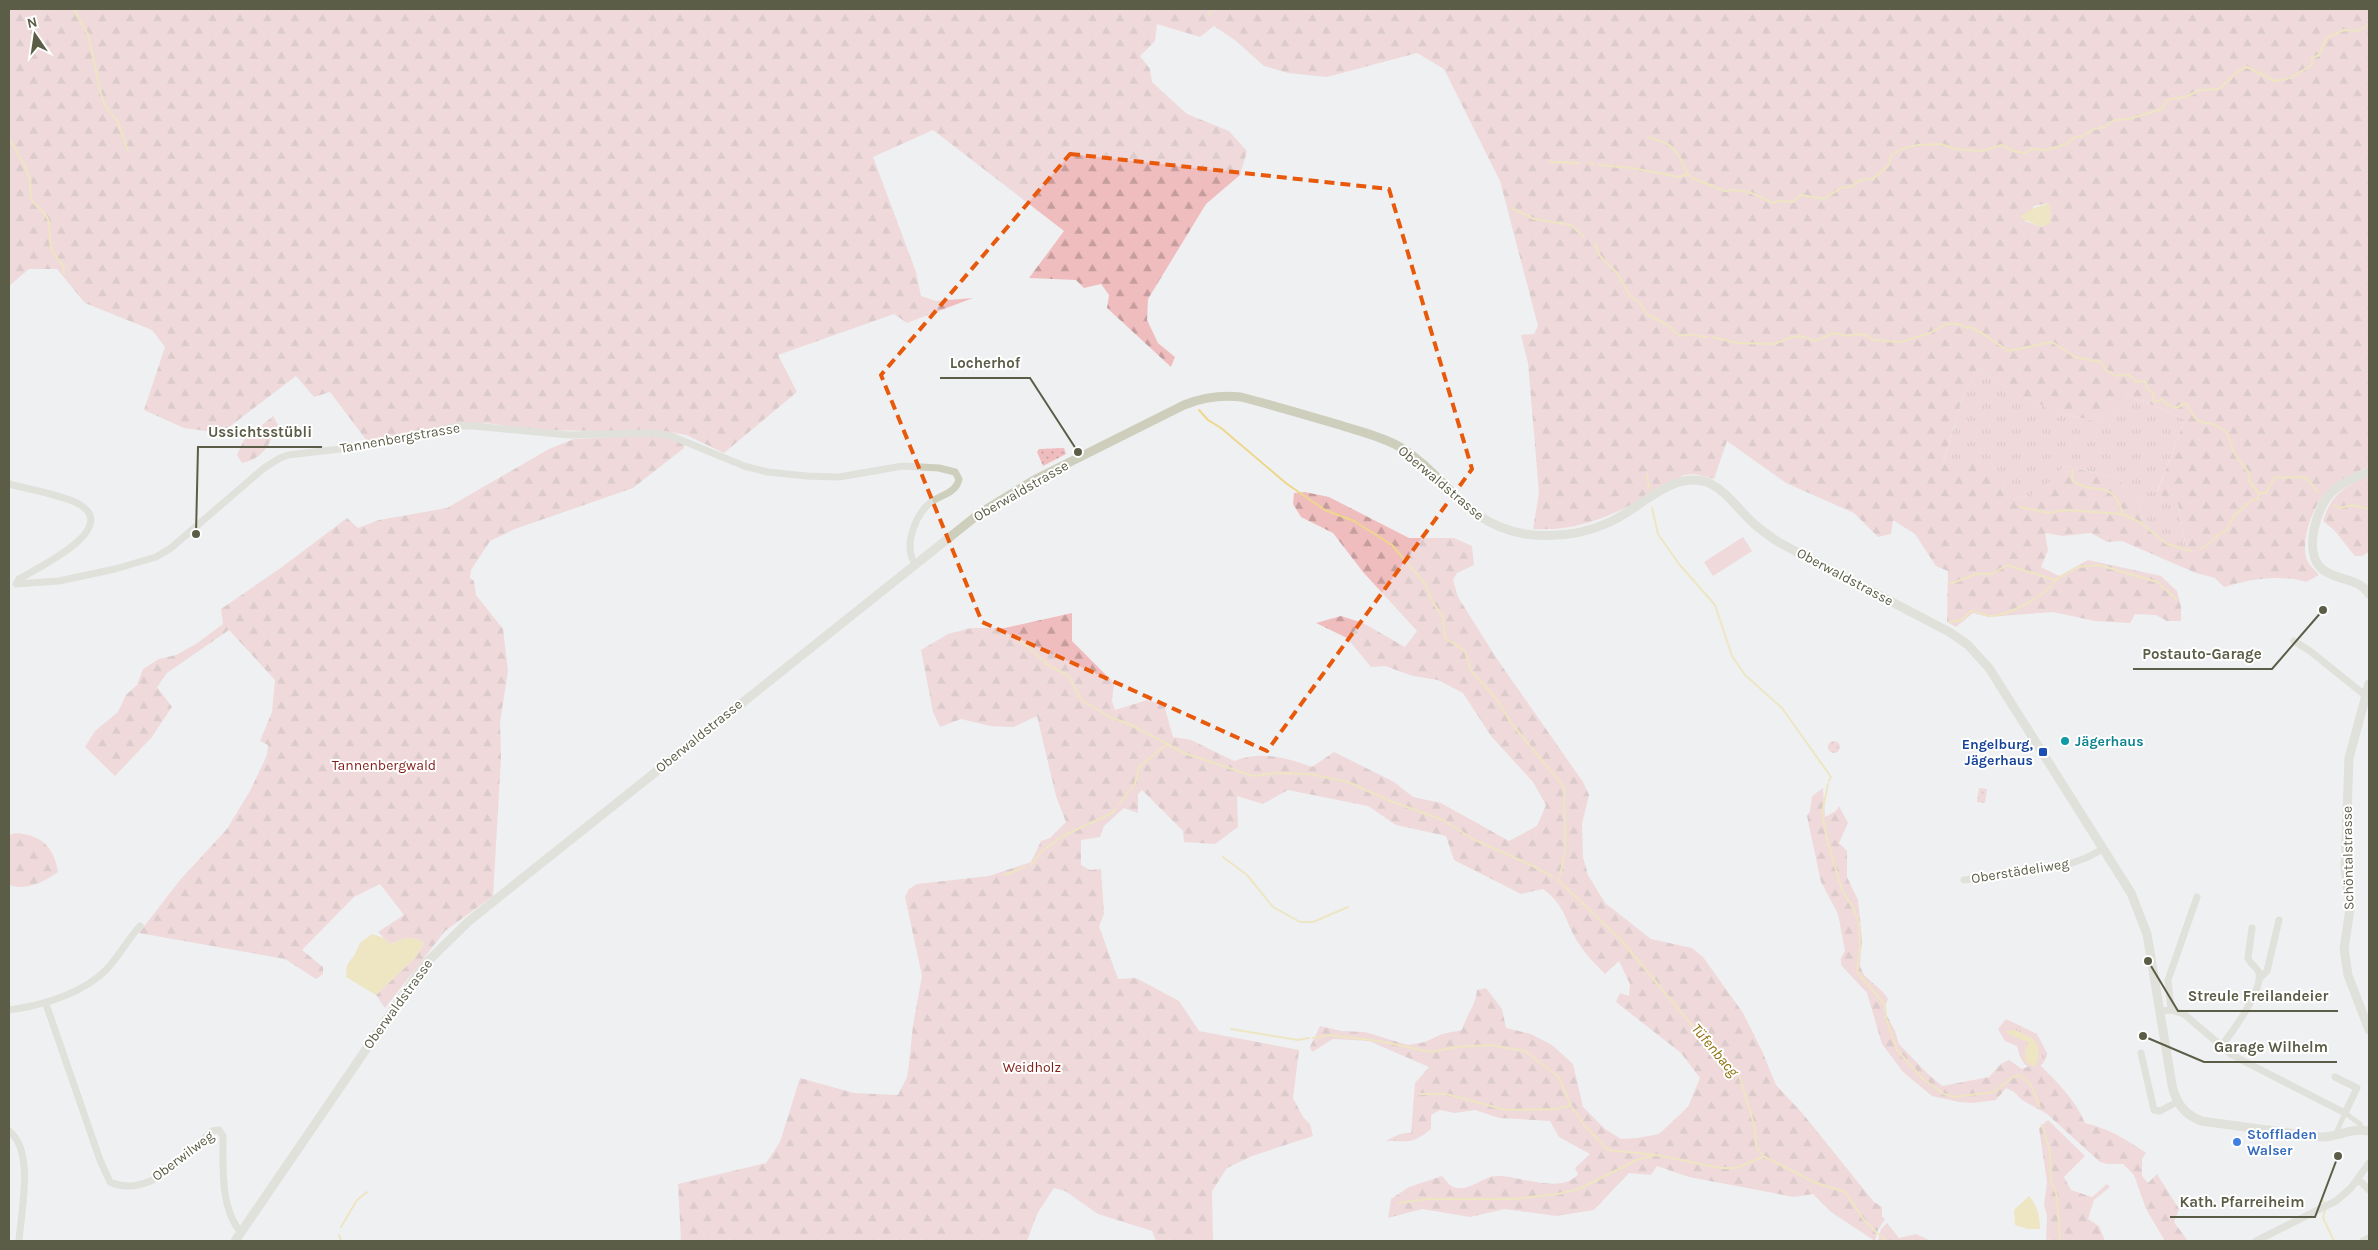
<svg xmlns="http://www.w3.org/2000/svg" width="2378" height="1250" font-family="Karla,sans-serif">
	<defs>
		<pattern id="grass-tufts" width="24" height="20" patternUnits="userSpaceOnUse" patternTransform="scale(1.25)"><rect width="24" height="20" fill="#f0bdbf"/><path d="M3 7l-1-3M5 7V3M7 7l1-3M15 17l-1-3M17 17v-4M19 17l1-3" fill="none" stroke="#c69d9d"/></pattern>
		<pattern id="forest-firs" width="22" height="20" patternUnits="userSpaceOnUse" patternTransform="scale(1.25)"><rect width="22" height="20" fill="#f0bdbf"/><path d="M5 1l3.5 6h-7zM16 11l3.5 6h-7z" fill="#c69d9d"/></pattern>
		<pattern id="park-dots" width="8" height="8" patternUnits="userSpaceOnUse" patternTransform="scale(1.25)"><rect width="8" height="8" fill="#f0bdbf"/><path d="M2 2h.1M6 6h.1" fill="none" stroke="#c69d9d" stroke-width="1.8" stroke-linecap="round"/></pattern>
	</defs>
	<rect width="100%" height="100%" fill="#eff0f2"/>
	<!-- grass -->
	<path fill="url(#grass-tufts)" d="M1977,369l40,25 45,20 34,7 17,-7 15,-19 57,24 -28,73 21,12 8,45 -27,-9 -16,-21 -4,-19 -13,-10 -8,-12 -54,-12c-17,21 -30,34 -59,33l-2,-20 -14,-17 -46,2 20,-69z
		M2006,1019l31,15 10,19c-2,10 -5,13 -15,16 -10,-4 -12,-12 -15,-23l-12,-5 -7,-12z"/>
	<!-- forest -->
	<path fill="url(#forest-firs)" fill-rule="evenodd" d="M9,9h2360v458c-15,6 -31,13 -43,25 -13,14 -26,49 -19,68 3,6 8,10 12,15l-13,7c-27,-8 -56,-3 -82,5l-9,-9 -19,-5 -74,-32 -15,1 -16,-9 -28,3 -18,-3 3,17 -7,17 18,9 29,-16 73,16 16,15 4,16v14h-14l-11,-6 -21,-1 -5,9 -35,-2 -42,-9 -65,5 -15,-4 -17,14 -9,-5 1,-51 -12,-5 -21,-32 -22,-14 -2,14 -13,3 -24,-24 -68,-30 -59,-42 -13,38 -20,-5 -10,1c-49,28 -93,58 -151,54l6,-36 -11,-130 -7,-28 13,-1 4,-8 -38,-145 -56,-112 -27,-16 -90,24 -39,-4 -24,-7 -28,-25 -22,-15 -14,11 -43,-13 -2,17 -15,15 10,13 2,13 35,32 42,17 18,20 -7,24 -34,29 -58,95 -1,21 11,23 17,14 -4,10 -64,-59 2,-13 -8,-11 -17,4 -8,-8 -47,-2 35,-47 -131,-101 -60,27 43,115 5,24 15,5 37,-3 -66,25 -13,-9 -116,41 19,37 -73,61 -38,-18 -16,-3 -133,-2 -51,-7 -119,18 -37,-49 -16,5 -18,-21 -75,57 -37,-5 -40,-18 21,-63 -13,-17 -67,-27 -28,-34h-28l-20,17zM2049,203l-7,24 -18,-6 10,-15zM1977,369l40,25 45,20 34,7 17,-7 15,-19 57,24 -28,74 21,11 8,44 -27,-8 -16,-21 -4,-19 -13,-10 -8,-12 -54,-12c-17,21 -30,34 -59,33l-2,-20 -14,-17 -46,1 20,-68z
		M273,416l5,9c-9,19 -13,33 -36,38l-5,-8 7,-15z
		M653,435l30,7 1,6 -51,40 -118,41 -25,12 -19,29 -1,8 4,3 2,14 27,34 5,42 -8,51 1,37 -8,137 -48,35 -60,77 -9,-13 40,-38 8,-14c-13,-9 -21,-4 -34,1l-12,-12 26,-17 -24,-31 -26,13 -52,53 21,17v7l-7,5 -31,-20 -146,-26 41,-53 47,-51 23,-38 17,-36 1,-10 -8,-4 12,-29 3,-32 -46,-50 -62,43 -10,14 15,20 -21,31 -36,38 -30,-29 10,-16 23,-19 8,-17 11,-10 6,-16 16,-10 17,-4 20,-11 27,-20 -2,-15 61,-42 65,-49 11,10 21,-8 68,-12 102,-59 25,-10z
		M2369,475v77l-7,4h-7l-21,-26 -11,-9c8,-27 22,-34 46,-46z
		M1305,492l24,5 80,41h45l18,8 2,19 -17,8 -4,7 5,17 39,62 86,123 6,13 -7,29 1,33 5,18 17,28 46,36 41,9 11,9 40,56 19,38 14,34 27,29 71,88 8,5v10l3,2 -7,11 -3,11 -44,-29 -18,-18 -19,3 -105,-20 -32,-11 -6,9 -22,-2 -35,37 -38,6 -51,-7 -35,8 -48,-8 -34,9 3,-19 18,-12 33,-11c3,3 7,9 11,11 17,6 28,-11 44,-11 21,-1 65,19 81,-2l-3,-6 15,-14 -31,-17 -9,-16 -51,-3 -24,-8 -20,3 -15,-3 -9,5v14c-19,16 -24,12 -46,12l15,-7 11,-1 4,-50 14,-16 -60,-26 -36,-2 -21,13 -2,-5 10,-21 21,5 24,1 43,13 17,-3 17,-8 20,-4c4,-14 14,-25 15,-40l9,-2 16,21 4,19 25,6 21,11 21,19 10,43 22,22 16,10 16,-1 22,-4 29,-27 12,-29 -19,-25 -65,-51 4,-9 9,3 1,-12 -11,-23 -14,13c-9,-9 -19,-19 -26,-30 -15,-23 -12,-37 -36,-55l-22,5 -67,-34 -8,-24 -50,-11 -28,-19 -80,-16 -25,14 -26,-8 1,31 -23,17 -31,-2 -1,-11 -41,-41 -4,4v19l-14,-5 -20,18 -4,11 -19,3v25l9,5 11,-1 3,45 -5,12 19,53 18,-1 43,23 20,30 100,19 -6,48 10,19 7,7 3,12 -61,20 -25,12 -15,23 1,50h-57l-4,-10 -54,-17 -33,-23 -11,-3 -17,26 -10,27h-346l-3,-57 88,-21 14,-21 20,-64 54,15 44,2 9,-18 2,-13 4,-39 9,-49 -17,-79 4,-8 8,-5 72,-8 42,-14 10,-21 9,-3 16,-16 -10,-26 -19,-80 -23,11 -24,-1 -29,-7 -21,8 -7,-15 -12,-62 27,-16 23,-6h34l67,-15v28l42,42 -2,18 3,9 32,-10 17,5 9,32 18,3 43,21c27,-11 53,-3 78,6l22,-15 60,30 19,15 28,6 68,38 28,-15 9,-21 -13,-23 -42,-46 -28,-43 -25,-13 -25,-4 -28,-10 -14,1 -24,-29 -31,-15 25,-7 22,7 42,24 12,-16 -54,-59 -30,-39 -32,-16 -8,-13 1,-11z
		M1823,788l2,29 11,-6 3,-5 9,17 -9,20 8,8v26l11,23 4,39 -2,27 4,9 19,17 5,7 -4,11 11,21 4,13 28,29 15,13 47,-9 12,-13 8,-4 13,9 16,-6c19,19 37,36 47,60 23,5 42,17 61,30l-4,6v17l6,7 9,-9 22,35 -5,13 14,19h-23l-19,-32 -12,-34 -11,-11h-16l-7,-2 -53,-48 -25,-14 -8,-8 -8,-4 -10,12 -23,3 -14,-1 -27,-6 -29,-24 -21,-28 -15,-51 -26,-28v-7l4,-7 -7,-37 -17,-32 -14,-66 3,-5 2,-15z
		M16,833c26,2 38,14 42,39 -14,10 -32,19 -49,13v-50z
		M2048,1120l37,36 -21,21 7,13 21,7 15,-13 3,3 -16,13 -6,19 11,7 6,15h-59l1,-26 -3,-10 3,-23 -8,-54z
		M1887,1223l12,15 17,-4 15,7h-53l3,-12z"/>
	<!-- park -->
	<path fill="url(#park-dots)" d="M1064,448l2,6 -23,12 -6,-14 2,-3z
		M1828 747a6 6 0 1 1 12 0a6 6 0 1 1-12 0Z
		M1979,788l8,1 -2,14 -8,-1z"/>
	<!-- pitch -->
	<path fill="#f0bdbf" d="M1743,537l9,14 -39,25 -9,-14z"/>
	<!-- water -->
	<path fill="#edd78a" d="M2049,203l2,9 -1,11 -8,4 -22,-9c10,-11 17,-10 29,-15z
		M372,934l12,4 6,6c13,-5 21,-10 34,-1l-8,14 -40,38 -30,-18 1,-12 8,-11 5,-11z
		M2015,1030c6,3 15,6 19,10 7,8 6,21 -1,27l-8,-6v-9l3,-10 -15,-6 -9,-5z
		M2029,1196c8,9 11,20 11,33h-12l-13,-4 -1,-15z"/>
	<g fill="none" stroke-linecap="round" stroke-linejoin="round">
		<!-- stream -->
		<path stroke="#edd78a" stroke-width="2" d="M76,9l-1,3 13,22 13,60 4,11 13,17 10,29
			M1209,16l2,-7
			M1648,137c26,7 29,12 39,36
			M9,138c5,9 19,32 21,42 2,7 -3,15 3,22 4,5 13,11 15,17 5,23 -4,27 15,46l1,8
			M1550,162l29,1
			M1589,163l4,1
			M1599,165l33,3 47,9 9,-3 4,4 33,13 7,-1 17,2 24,11 5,-2 15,1 8,-7 23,4 17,-11 12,-2 6,-6 14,-1 16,-14 2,-9 10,-7 17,-4 23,-1 14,5 27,2 20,-6 11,6 12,2 7,-4 15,1 19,-6 9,-7 8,-1 11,-7 11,-2 9,-7 15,-1 33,-10 5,-9 21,-4 12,-6 19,-1 21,-19 7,-3 28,14 15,-3 22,-13v-7l7,-3 7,-17 18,-8 15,1 10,-7
			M1512,208l22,11 37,6 13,12
			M1595,243l5,13 17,17 13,23 10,7 8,12 18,9 14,12c14,-4 15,1 27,1
			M1713,337l24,6 37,1 18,-7 8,-1 15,5 19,-8 12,3 12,-2 10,2 4,4 29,2 29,-9 16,-9h13l8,4 3,-1 15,8 23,16 44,-9 23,15 25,5 6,8 10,6c10,-2 14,-3 20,6l9,-1 2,7 7,6 -1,5 2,3 7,-3 4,5 10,4 10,-5c15,31 18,12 38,27 5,4 7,15 10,22 3,7 11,15 16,22l-2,6 11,13h7l9,-16c11,2 21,-1 32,1l11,15
			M1199,410l9,10 13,8 66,56 38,26 29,11 38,24 34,40 6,16 11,16 2,21 20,13 6,20 25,27 15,25 53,64 1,65
			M2073,470l-1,10c22,18 39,-5 51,34
			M1647,475l2,13
			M2334,505l6,3 12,-3 17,4
			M2020,507l29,6 16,-3 58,4 18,9 26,21 24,7
			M1652,508l6,26 21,30 36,41 17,51 13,19 37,33 49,69 -2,4
			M2201,549c10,-5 15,-15 26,-19l6,-13 19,-17 6,-1 1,-6
			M1950,584l26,-10h16l15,-9 48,15 23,-13 21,-2 58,17 19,17
			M1949,622l12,-2 10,-9c7,-1 12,5 19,5 18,0 55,-20 65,-35
			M1012,636l14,9 22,20 21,11 12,24 31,18 15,5 39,20
			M1828,784l-6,29 5,26 15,51 12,20 5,13 1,23 -3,26 28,33 1,13 11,32 26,29 21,15 10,3 40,-5 19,-15 7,-2 11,10 9,23
			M1119,804l16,-20 4,-17 28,-23 17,9 69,23 26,-3 30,1 39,8 42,19 53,19 30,19 60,27 20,11
			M1223,857l24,18 26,32 27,15h13l35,-15
			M1031,865l10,-13 20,-15 51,-24 4,-4
			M1562,865l2,-10
			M1004,875l21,-8
			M1560,875l2,-8
			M1559,878l-1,2 63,60 63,76 56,62 15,50 1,18 7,10 51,26 31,10 19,28 13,13
			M1231,1029l67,11 11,-2
			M1313,1038l15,-3 51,6 52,11 26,-5 32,-2 36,6 34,26 12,29 14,20 23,24 48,5
			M1420,1094h26l60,16 50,-1 15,-3
			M2042,1125l8,27 1,28 6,16 3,45
			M2322,1198l2,5
			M1398,1203l29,-4h87l44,-5 21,-5 58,-29 19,-5 64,13h16l27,-11
			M2325,1209l-2,9 11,23
			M341,1227l16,-27 10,-8
			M1879,1234l8,7
			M339,1235l2,6"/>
		<!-- pedestrian -->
		<path stroke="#cecebd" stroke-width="5" d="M2338,1135l-1,-4 8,-18 15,11 2,5"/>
		<!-- minor -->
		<path stroke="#cecebd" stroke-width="7" d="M9,484c19,5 54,11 70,20 43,25 -44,65 -60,75l-3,5 43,-3 56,-12 41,-12 15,-9 93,-80 16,-10 8,-3 78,-9 92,-20h15l97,9 80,-2 19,2 75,31 23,6 40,4 32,1 64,-11 36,2 16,4 4,7c-3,15 -20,16 -29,24 -11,9 -16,21 -19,34 -2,9 -1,19 4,27
			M2294,641l16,10 56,45
			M1964,880l99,-14 23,-8 17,-9
			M2259,979l8,-8 12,-51
			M46,1004l54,156 10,22c40,18 76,-28 102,-51l7,-1 4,6c0,28 -3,74 18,96
			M9,1010c35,-5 72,-15 98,-41 12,-13 21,-30 33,-43
			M2171,1010l13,4 48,41 113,58 12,-25 -22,-11
			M2160,1011l11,-1 -3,-30 29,-83
			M2221,1046c11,-13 42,-56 38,-73 -1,-5 -9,-9 -11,-15l4,-30
			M2141,1053l13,57 6,1 17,-9
			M9,1131c26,20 12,80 10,110
			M2358,1179l11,11
			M2256,1241l80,-40 15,-13 18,-25
			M2363,1241l6,-3"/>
		<!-- tertiary -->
		<path stroke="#cecebd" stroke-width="9" d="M2369,472c-13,5 -27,10 -37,20 -16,15 -29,61 -10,77 14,12 36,8 47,25
			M2369,684l-20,74 -4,110 5,41 -6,40 4,26 21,55
			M235,1241l188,-275 46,-45 511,-408 54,-33 150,-75c20,-8 37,-10 57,-8 35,9 68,19 102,29 19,6 40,11 57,21 48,29 62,76 125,87 29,4 59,0 85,-12 31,-14 66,-55 101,-38 16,8 26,24 39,36 9,9 19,16 30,23l171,90 17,12 21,23 142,225 16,41 25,151c4,18 12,29 29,36l118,16c18,1 32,-10 50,-6"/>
	</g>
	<!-- marked area -->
	<path d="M0 0H2378V1250H0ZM1070,154l319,35 83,280 -205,282 -285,-129 -101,-247z" fill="#eff0f2" fill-opacity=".55" fill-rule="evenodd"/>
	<path fill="none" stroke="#e8590c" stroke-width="4" stroke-dasharray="10 6" stroke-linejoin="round" d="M1070,154l319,35 83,280 -205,282 -285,-129 -101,-247z"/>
	<!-- markers -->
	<circle fill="#0f9aa8" stroke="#fff" stroke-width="2" cx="2065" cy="741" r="5"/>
	<rect fill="#1a4fb4" stroke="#fff" stroke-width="2" x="2038" y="747" width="10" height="10" rx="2.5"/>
	<circle fill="#3f7fe0" stroke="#fff" stroke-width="2" cx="2237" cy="1142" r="5"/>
	<g text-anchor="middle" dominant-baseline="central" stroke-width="4" stroke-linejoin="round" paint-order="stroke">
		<!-- street labels -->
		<g font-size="14" fill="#5c5d47" stroke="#fff">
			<text transform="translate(400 438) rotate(-10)">Tannenbergstrasse</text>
			<text transform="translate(1441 483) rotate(40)">Oberwaldstrasse</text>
			<text transform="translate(1021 491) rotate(-30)">Oberwaldstrasse</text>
			<text transform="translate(1845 577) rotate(28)">Oberwaldstrasse</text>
			<text transform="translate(699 736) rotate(-39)">Oberwaldstrasse</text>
			<text transform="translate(2348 858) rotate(-91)">Schöntalstrasse</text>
			<text transform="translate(2020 871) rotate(-9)">Oberstädeliweg</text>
			<text transform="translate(398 1004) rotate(-54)">Oberwaldstrasse</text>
			<text transform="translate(183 1156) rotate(-37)">Oberwilweg</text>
		</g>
		<!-- culture labels -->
		<g font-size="14" font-weight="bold" fill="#0d838f" stroke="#fff" text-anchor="start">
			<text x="2075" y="741">Jägerhaus</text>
		</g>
		<!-- transit labels -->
		<g font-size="14" font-weight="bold" fill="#164399" stroke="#fff" text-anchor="end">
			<text x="2033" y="744">Engelburg,<tspan x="2033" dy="16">Jägerhaus</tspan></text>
		</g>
		<!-- park labels -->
		<g font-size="14" fill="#801d16" stroke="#fff">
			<text x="384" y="765">Tannenbergwald</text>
			<text x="1032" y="1067">Weidholz</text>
		</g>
		<!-- shop labels -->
		<g font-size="14" font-weight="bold" fill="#366cbe" stroke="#fff" text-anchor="start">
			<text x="2247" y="1134">Stoffladen<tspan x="2247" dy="16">Walser</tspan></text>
		</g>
		<!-- water labels -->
		<g font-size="15" font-style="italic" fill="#8e710b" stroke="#fff">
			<text transform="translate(1715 1050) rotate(50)">Tüfenbacg</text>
		</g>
	</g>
	<!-- callouts -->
	<path fill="none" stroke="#5c5d47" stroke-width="2" d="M1078 452L1030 378H940M196 534L198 447H322M2323 610L2272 669H2133M2148 961L2178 1011H2338M2143 1036L2204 1062H2337M2338 1156L2315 1217H2170"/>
	<g fill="#5c5d47" stroke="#fff" stroke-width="2">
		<circle cx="1078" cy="452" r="5"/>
		<circle cx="196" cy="534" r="5"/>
		<circle cx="2323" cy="610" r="5"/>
		<circle cx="2148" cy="961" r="5"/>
		<circle cx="2143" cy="1036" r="5"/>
		<circle cx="2338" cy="1156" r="5"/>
	</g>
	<g font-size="15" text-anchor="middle" font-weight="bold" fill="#5c5d47" stroke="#fff" stroke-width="4" stroke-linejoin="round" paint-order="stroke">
		<text x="985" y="368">Locherhof</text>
		<text x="260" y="437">Ussichtsstübli</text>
		<text x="2202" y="659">Postauto-Garage</text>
		<text x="2258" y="1001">Streule Freilandeier</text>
		<text x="2271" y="1052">Garage Wilhelm</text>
		<text x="2242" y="1207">Kath. Pfarreiheim</text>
	</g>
	<!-- border -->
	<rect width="2378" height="1250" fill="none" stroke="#5c5d47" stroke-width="20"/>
	<!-- north arrow -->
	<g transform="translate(35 35) rotate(347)" stroke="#ffffff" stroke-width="4" paint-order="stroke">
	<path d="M0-4L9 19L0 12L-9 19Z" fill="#5c5d47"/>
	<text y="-8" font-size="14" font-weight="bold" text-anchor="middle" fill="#5c5d47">N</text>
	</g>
</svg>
